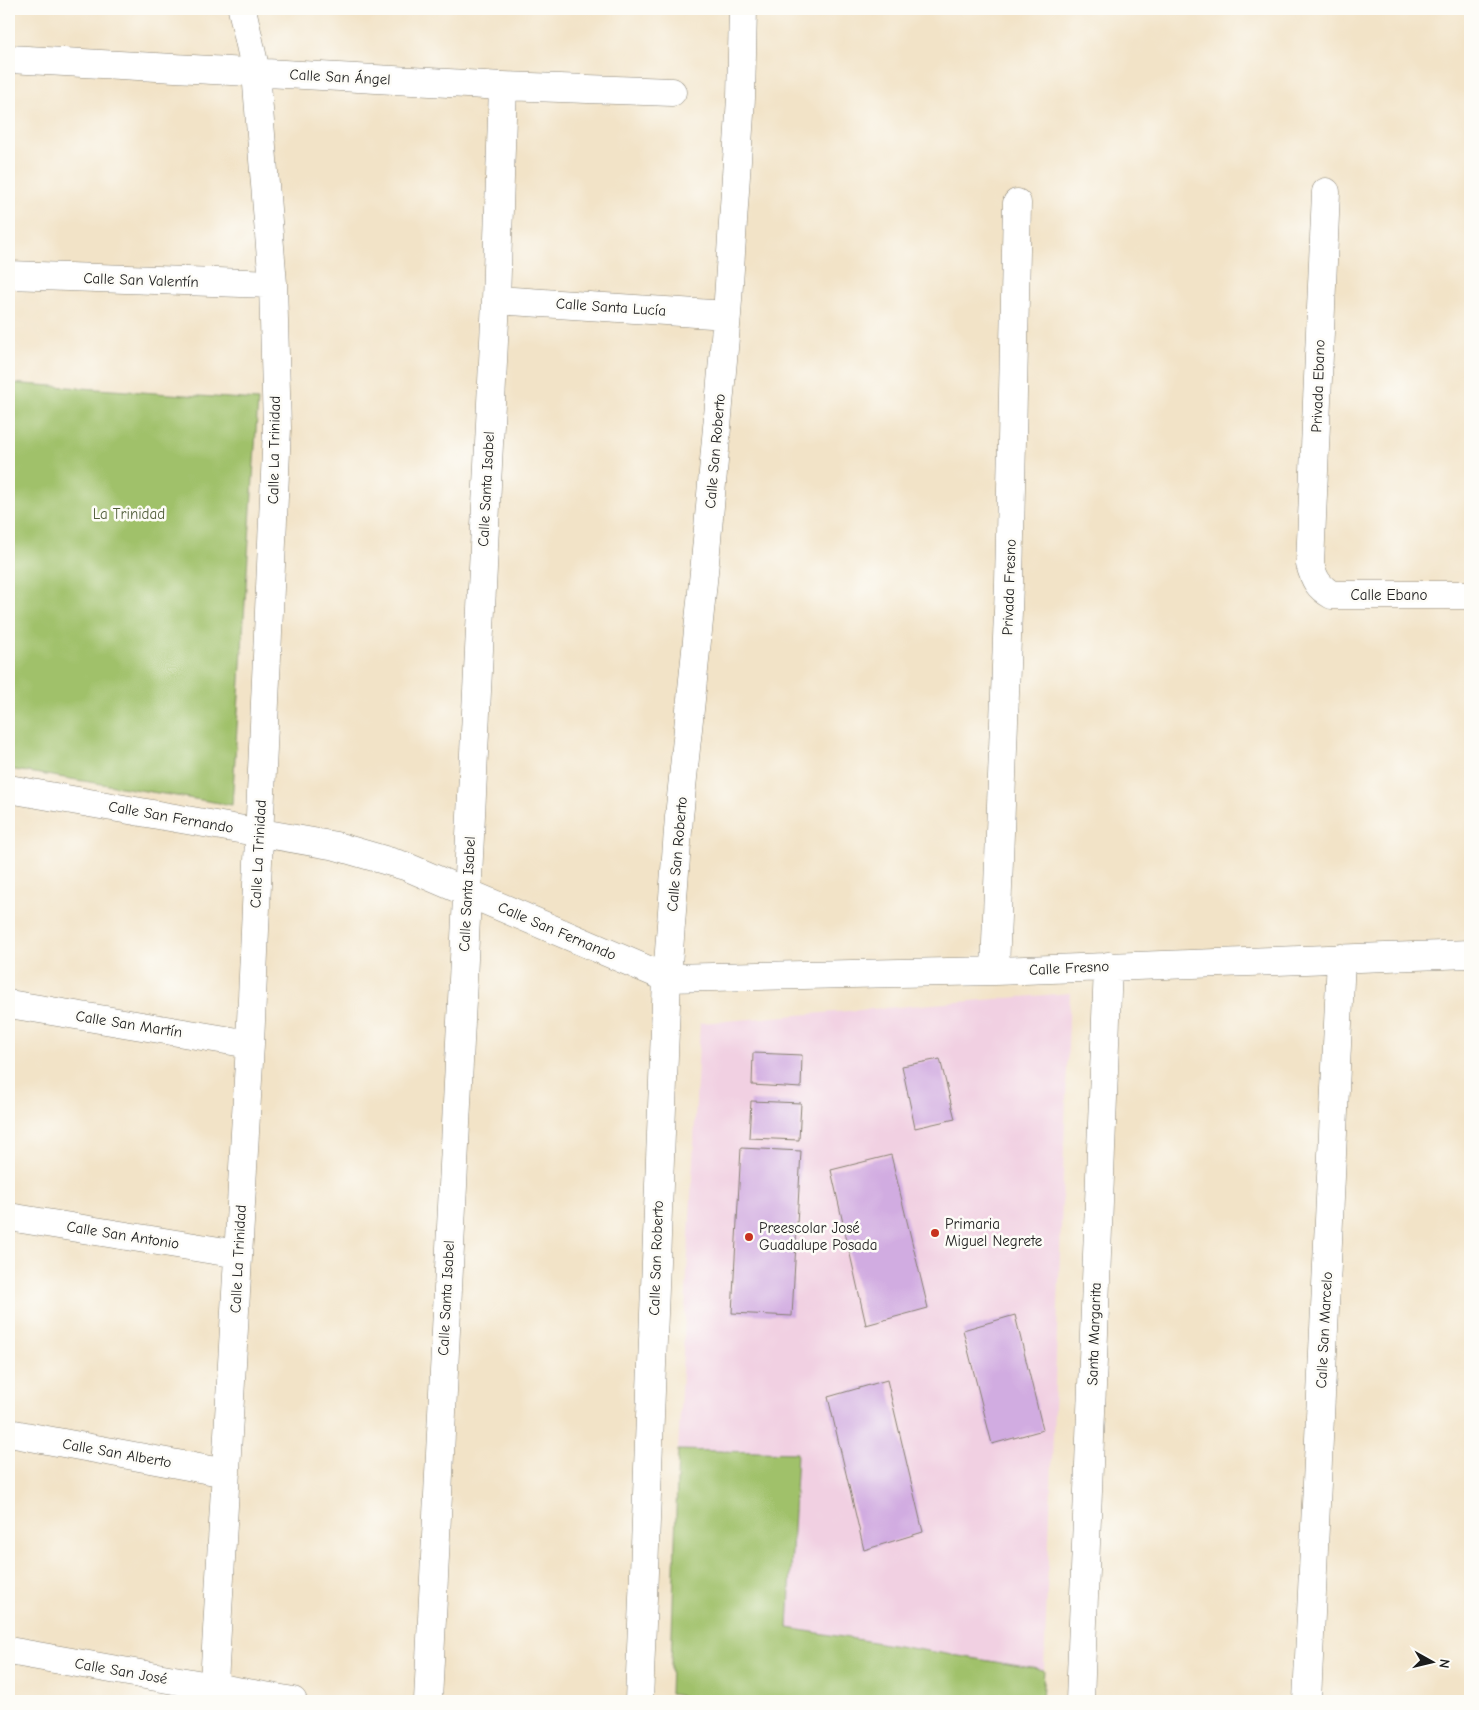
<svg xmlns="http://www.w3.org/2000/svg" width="1479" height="1710" font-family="'Comic Neue',sans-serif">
	<rect width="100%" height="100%" fill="#fdfcf7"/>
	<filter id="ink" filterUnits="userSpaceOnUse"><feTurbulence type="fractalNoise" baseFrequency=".02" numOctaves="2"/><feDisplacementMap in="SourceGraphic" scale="10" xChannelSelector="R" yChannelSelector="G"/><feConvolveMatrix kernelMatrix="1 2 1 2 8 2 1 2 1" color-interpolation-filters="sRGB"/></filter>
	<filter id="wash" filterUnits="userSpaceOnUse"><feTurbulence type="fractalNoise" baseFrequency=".0096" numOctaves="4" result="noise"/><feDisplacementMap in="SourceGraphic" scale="20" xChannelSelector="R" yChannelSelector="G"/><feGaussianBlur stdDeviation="1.12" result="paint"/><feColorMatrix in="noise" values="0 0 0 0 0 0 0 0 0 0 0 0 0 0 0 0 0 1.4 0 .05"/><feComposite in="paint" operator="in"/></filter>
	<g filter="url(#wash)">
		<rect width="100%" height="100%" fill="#f2e3c7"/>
		<!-- built -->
		<path fill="#f1d0e2" d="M1070,993l-26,677 -257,-42 10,-175 -119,-3 22,-427z"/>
		<!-- green -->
		<path fill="#a0c16a" stroke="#5e6e43" d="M9,383l249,17 -26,405 -223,-36z
			M678,1450l119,3 -9,175 256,42 -2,31h-330l-42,-7z"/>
		<g id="blocks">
			<!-- building -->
			<path fill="#d1ace1" d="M753,1053l49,2 -1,33 -49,-3z
				M940,1059l15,60 -40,9 -13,-62z
				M751,1101l50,2 -2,37 -50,-2z
				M741,1148l60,3 -9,165 -60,-3z
				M891,1155l37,153 -62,17 -35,-155z
				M1015,1315l28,115 -51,14 -29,-114z
				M887,1380l36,152 -59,18 -36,-153z"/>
		</g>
	</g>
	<g filter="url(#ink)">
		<use href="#blocks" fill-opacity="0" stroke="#878072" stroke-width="1"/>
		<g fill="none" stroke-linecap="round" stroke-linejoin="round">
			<!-- street casing -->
			<g stroke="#878072" stroke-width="29">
				<path id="street" d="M9,59l494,27 169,6
					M1326,192l-16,372c4,15 8,23 22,31h138
					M9,275l264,9
					M496,300l231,15
					M9,789l327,57 69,20 262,112 328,-7 475,-17
					M995,971l14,-388 8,-380
					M9,1004l241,40
					M9,1217l229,37
					M9,1433l217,40
					M9,1651l284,50
					M213,1701l37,-657 27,-616 -4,-144 -17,-212 -14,-63
					M428,1701l68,-1401 7,-214
					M639,1701l28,-723 12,-161 26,-255 22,-247 14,-217 2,-89
					M1080,1701l28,-735
					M1307,1701l34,-743"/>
			</g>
			<!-- street -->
			<use href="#street" stroke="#fff" stroke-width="28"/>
		</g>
	</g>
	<!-- markers -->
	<g fill="#c8321e" stroke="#fdfcf7" stroke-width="2">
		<circle cx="935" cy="1233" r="5"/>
		<circle cx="749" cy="1237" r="5"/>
	</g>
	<g text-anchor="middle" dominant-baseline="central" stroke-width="5" stroke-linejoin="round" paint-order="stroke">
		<!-- street labels -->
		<g font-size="15" fill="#1c1c1c" stroke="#fdfcf7">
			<text transform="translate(340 77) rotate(3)">Calle San Ángel</text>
			<text transform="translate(141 280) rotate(2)">Calle San Valentín</text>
			<text transform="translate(611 307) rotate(4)">Calle Santa Lucía</text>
			<text transform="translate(1318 386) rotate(-88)">Privada Ebano</text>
			<text transform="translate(274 450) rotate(-89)">Calle La Trinidad</text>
			<text transform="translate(715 451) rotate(-85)">Calle San Roberto</text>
			<text transform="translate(486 489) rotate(-87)">Calle Santa Isabel</text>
			<text transform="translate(1009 587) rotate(-88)">Privada Fresno</text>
			<text x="1389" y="595">Calle Ebano</text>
			<text transform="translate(171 817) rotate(10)">Calle San Fernando</text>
			<text transform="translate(258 854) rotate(-87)">Calle La Trinidad</text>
			<text transform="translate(677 854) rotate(-85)">Calle San Roberto</text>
			<text transform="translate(467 894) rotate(-87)">Calle Santa Isabel</text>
			<text transform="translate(557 931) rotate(23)">Calle San Fernando</text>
			<text transform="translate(1069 968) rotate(-3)">Calle Fresno</text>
			<text transform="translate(129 1024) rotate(9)">Calle San Martín</text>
			<text transform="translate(123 1235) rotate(9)">Calle San Antonio</text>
			<text transform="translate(656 1258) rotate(-88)">Calle San Roberto</text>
			<text transform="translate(238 1259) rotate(-87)">Calle La Trinidad</text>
			<text transform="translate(446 1298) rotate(-87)">Calle Santa Isabel</text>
			<text transform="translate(1324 1330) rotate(-87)">Calle San Marcelo</text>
			<text transform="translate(1094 1334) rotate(-88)">Santa Margarita</text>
			<text transform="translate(117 1453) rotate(10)">Calle San Alberto</text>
			<text transform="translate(121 1671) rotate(10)">Calle San José</text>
		</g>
		<!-- park labels -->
		<g font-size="15" fill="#515e3b" stroke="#fdfcf7">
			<text x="129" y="514">La Trinidad</text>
		</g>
		<!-- poi labels -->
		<g font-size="15" fill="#1c1c1c" stroke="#fdfcf7" text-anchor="start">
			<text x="945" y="1224">Primaria<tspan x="945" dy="17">Miguel Negrete</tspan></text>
			<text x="759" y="1228">Preescolar José<tspan x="759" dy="17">Guadalupe Posada</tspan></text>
		</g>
	</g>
	<!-- margin -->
	<rect width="1479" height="1710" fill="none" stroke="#fdfcf7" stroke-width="30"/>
	<!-- north arrow -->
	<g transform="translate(1432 1662) rotate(98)" stroke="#fdfcf7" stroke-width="4" paint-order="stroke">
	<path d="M0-4L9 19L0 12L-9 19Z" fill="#1c1c1c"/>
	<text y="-8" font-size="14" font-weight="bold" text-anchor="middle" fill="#1c1c1c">N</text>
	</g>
</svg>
